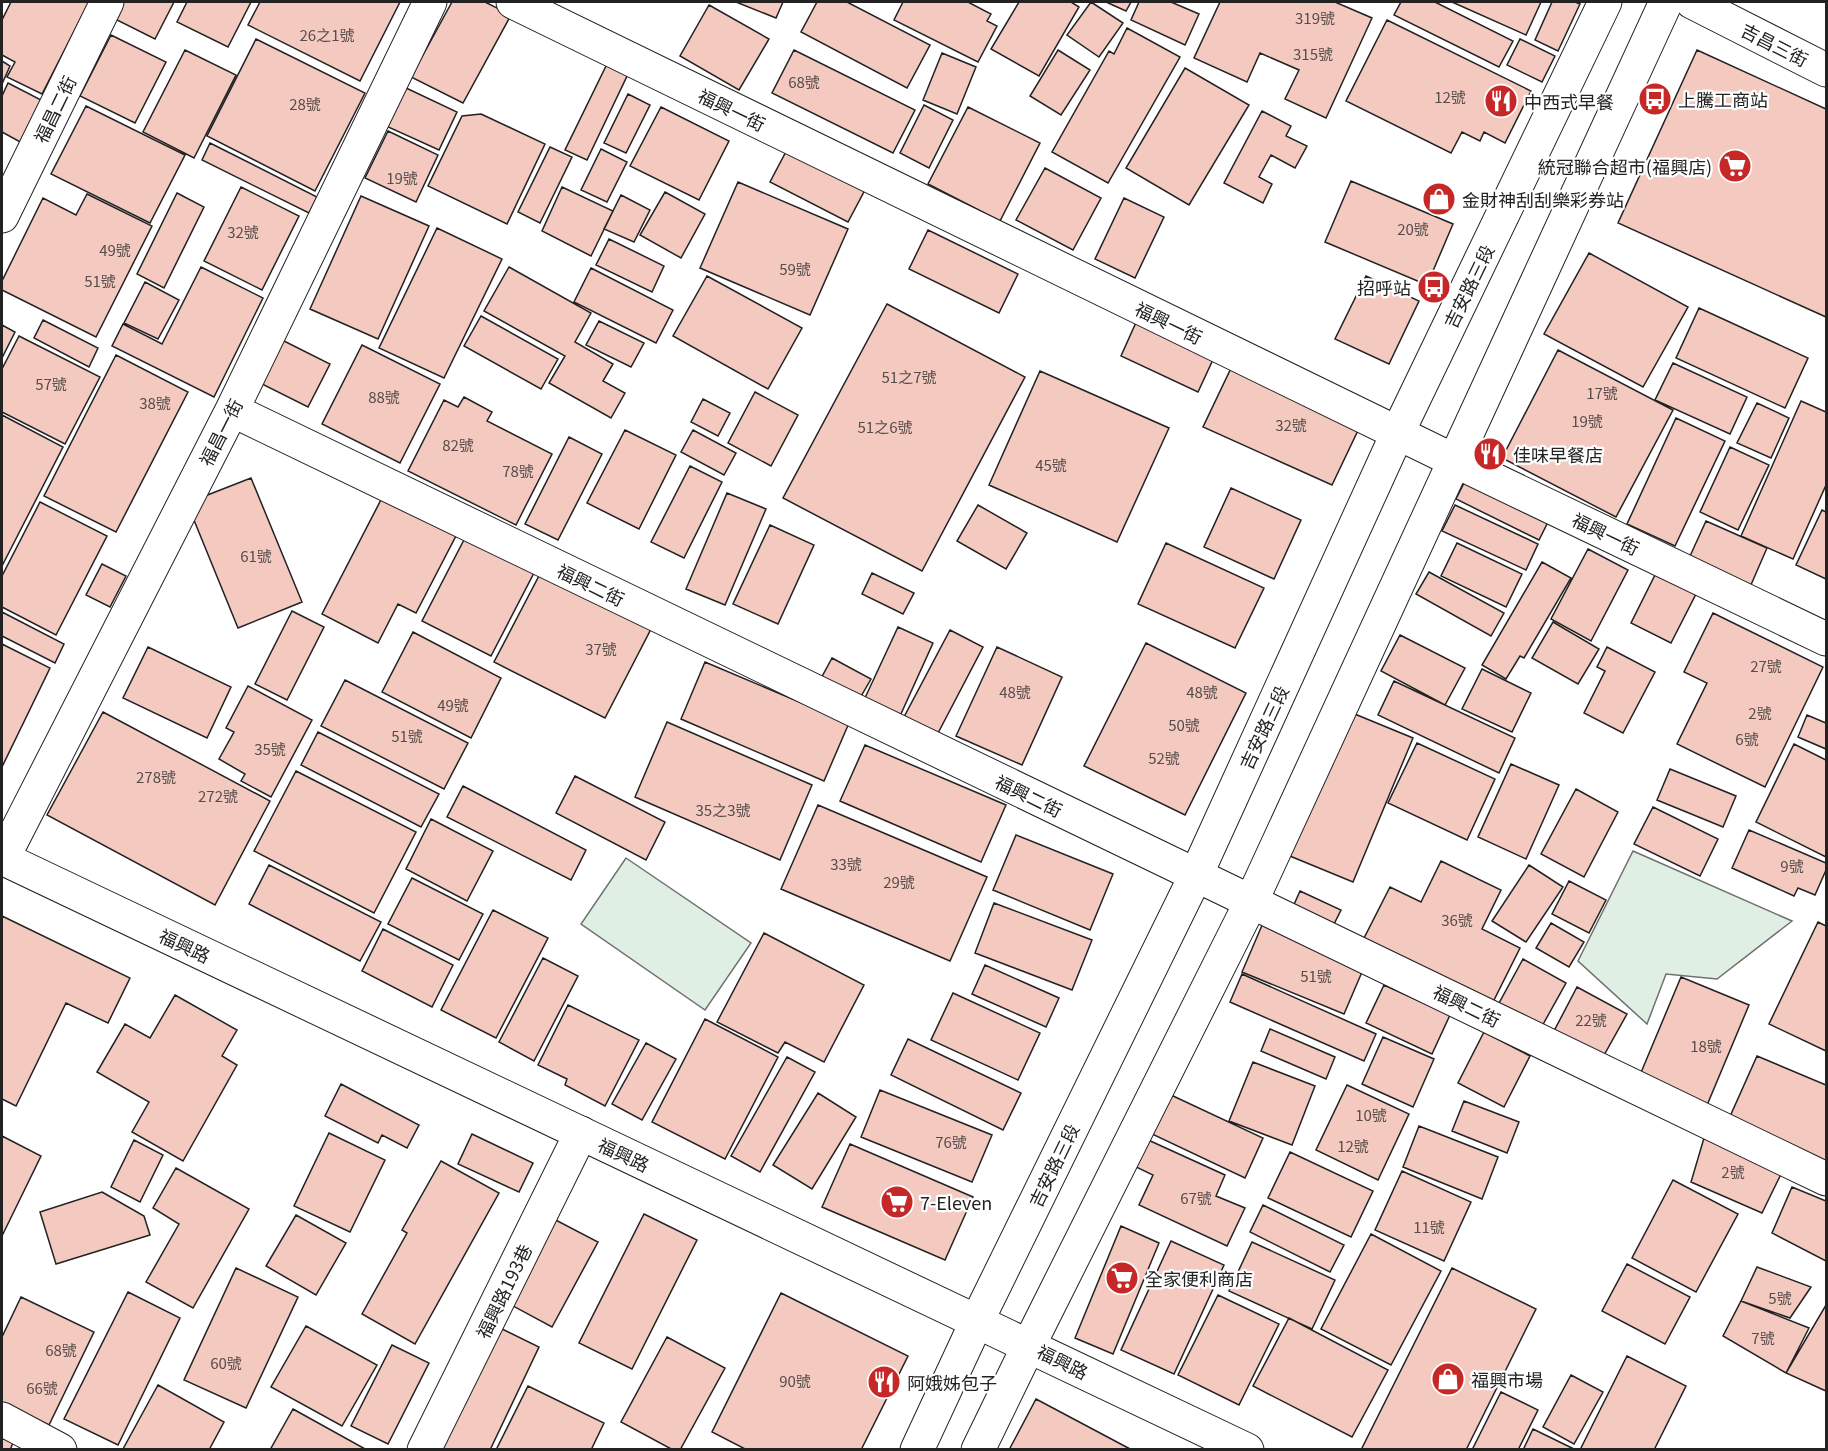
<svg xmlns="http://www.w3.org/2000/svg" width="1828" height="1451" font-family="Georgia,'Noto Sans TC',serif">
	<rect width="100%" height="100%" fill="#fff"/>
	<!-- green -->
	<path fill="#e0efe3" stroke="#6f6f6f" stroke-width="1.5" d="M1633,851l159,70 -75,58 -51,-5 -19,50 -69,-63z
		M626,858l125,85 -46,67 -124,-86z"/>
	<!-- building -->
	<path fill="#f3c9c0" stroke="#222" stroke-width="1.5" d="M11,2h78l-47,92 -35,-17 8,-15 -13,-7v-35z
		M117,2h57l-19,37 -46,-23z
		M187,2h64l-23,45 -51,-25z
		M260,2h140l-40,79 -112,-56z
		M452,2h33l26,13 -48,88 -52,-26z
		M736,2h47l-7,16z
		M817,2h30l83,43 -23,43 -106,-56z
		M903,2h65l23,12 -4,7 10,5 -19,36 -84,-42z
		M1019,2h52l8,5 -40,69 -48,-27z
		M1091,2l32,21 -24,34 -32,-22z
		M1106,2h25l-5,9z
		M1139,2h32l28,12 -14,31 -54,-25z
		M1220,2h115l37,16 -46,100 -41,-19 14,-29 -39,-17 -13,29 -53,-24z
		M1401,2h34l78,39 -14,26 -105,-52z
		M1452,2h89l-15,33z
		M1552,2h23l5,2 -22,47 -23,-11z
		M709,5l60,34 -30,51 -59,-34z
		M1387,20l144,71 -26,52 -21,-11 -4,9 -18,-9 -11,21 -105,-52z
		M1127,28l53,29 -72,126 -56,-31 57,-101 5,3z
		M111,35l55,27 -31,61 -55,-27z
		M256,39l109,54 -50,98 -108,-55z
		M1520,39l35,17 -13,26 -35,-17z
		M185,50l51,25 -42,83 -51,-26z
		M794,50l121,60 -22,43 -121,-60z
		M1058,50l32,20 -29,45 -31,-19z
		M1697,50l129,59v208l-208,-94z
		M942,53l34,14 -19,47 -34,-14z
		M2,61l8,5 -8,18z
		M607,64l21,10 -41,86 -22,-10z
		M1185,68l64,37 -60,100 -63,-37z
		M8,83l35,18 -21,42 -20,-11v-36z
		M404,87l53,25 -18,38 -53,-24z
		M628,94l22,11 -24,48 -22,-10z
		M924,105l29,15 -24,48 -29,-15z
		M86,106l99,49 -35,68 -99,-49z
		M661,107l68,34 -30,59 -69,-34z
		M968,107l72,36 -40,78 -72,-37z
		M1262,111l29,15 -5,10 21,10 -12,22 -24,-13 -12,22 13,7 -9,19 -39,-20z
		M481,114l64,30 -38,80 -79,-38 34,-70z
		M388,131l50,24 -22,47 -51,-24z
		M210,143l107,54 -8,16 -107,-53z
		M789,146l78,40 -19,36 -78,-40z
		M550,147l22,10 -32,66 -22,-11z
		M601,149l26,13 -20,40 -26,-12z
		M1045,168l56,30 -28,52 -57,-30z
		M1351,181l102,43 -26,61 -102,-43z
		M738,182l110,47 -38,86 -110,-47z
		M241,187l58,29 -37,74 -58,-29z
		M562,187l51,24 -22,45 -49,-25z
		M665,192l40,22 -24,44 -41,-23z
		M177,193l27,14 -40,81 -27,-14z
		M87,194l65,32 -56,111 -94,-47v-9l41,-83 33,17z
		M621,195l29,15 -16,32 -30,-13z
		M361,196l68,30 -51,113 -68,-30z
		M1124,198l40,19 -29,61 -40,-19z
		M437,228l65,31 -58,119 -65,-30z
		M928,230l90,44 -19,39 -90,-44z
		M609,239l55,27 -12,26 -56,-27z
		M1589,253l99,54 -45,80 -99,-53z
		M201,267l62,31 -49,99 -102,-51 11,-22 39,20z
		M509,267l82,46 -16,29 38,22 -10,17 22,12 -14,25 -62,-35 16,-27 -81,-45z
		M591,268l82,42 -17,33 -82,-41z
		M707,276l95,52 -34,61 -95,-53z
		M1366,276l53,25 -30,63 -54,-25z
		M145,282l34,18 -21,39 -34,-16z
		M887,304l138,73 -103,194 -139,-73z
		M1699,308l109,50 -23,50 -109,-50z
		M481,316l77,43 -17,30 -77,-43z
		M1138,318l78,35 -18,39 -77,-36z
		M43,320l55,28 -9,19 -55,-29z
		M599,321l45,22 -13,24 -45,-22z
		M2,325l13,7 -13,26z
		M19,336l81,41 -35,67 -63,-32v-43z
		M280,339l50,25 -22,43 -50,-25z
		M362,345l78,39 -40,79 -78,-39z
		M1558,350l115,60 -57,107 -114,-59z
		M116,355l72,37 -72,140 -72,-36z
		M1673,363l74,34 -17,37 -75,-34z
		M1233,364l129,58 -30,63 -129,-58z
		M1040,371l129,57 -52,114 -128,-57z
		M755,392l43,23 -27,51 -43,-23z
		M464,397l28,15 -5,9 65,33 -36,71 -108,-54 36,-71 14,7z
		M703,399l27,14 -12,23 -27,-14z
		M1801,401l25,11v73l-33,74 -52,-23z
		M1757,403l32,15 -18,40 -34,-15z
		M2,415l61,32 -61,119z
		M1676,418l49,23 -50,105 -48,-22z
		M625,430l51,25 -37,74 -52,-26z
		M693,430l43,23 -12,22 -43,-23z
		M569,437l33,17 -44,86 -33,-16z
		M1730,447l39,18 -31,65 -38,-18z
		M690,466l32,16 -38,76 -33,-16z
		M1469,473l83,41 -13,26 -83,-41z
		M251,478l51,124 -64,26 -51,-125z
		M1231,488l70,32 -27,59 -70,-32z
		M385,492l74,38 -43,83 -18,-9 -20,39 -56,-29z
		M727,493l39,16 -41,96 -39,-16z
		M40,502l67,34 -51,99 -54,-28v-31z
		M978,505l49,28 -21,36 -49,-28z
		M1455,505l83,39 -12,26 -84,-39z
		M1822,510l4,2v67l-30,-14z
		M1706,521l61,27 -20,46 -62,-27z
		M770,525l44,20 -36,79 -45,-20z
		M467,534l69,35 -45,87 -69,-35z
		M1166,543l98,45 -29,60 -97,-44z
		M1457,543l65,31 -16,33 -65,-31z
		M1588,549l40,21 -37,71 -40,-22z
		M1542,562l29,16 -47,80 -4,-2 -14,23 -24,-14z
		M102,564l24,12 -16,31 -24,-12z
		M1657,571l41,19 -27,53 -40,-20z
		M541,572l110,57 -46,89 -111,-56z
		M1429,572l75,41 -13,23 -75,-42z
		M872,573l42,20 -11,21 -41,-20z
		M292,611l32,16 -37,73 -32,-16z
		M2,612l62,32 -9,19 -53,-27z
		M1713,613l110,54 -58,120 -88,-43 30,-61 -23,-11z
		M1553,622l46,27 -21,35 -46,-26z
		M898,627l35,16 -33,73 -36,-16z
		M950,630l33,17 -46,88 -33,-18z
		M413,632l88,46 -30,60 -89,-46z
		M1400,635l65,33 -20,37 -64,-34z
		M1146,643l100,50 -61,122 -101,-49z
		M2,644l48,24 -48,99z
		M148,647l83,40 -24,51 -84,-40z
		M997,647l65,30 -40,88 -66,-29z
		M1607,647l48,25 -32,61 -39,-20 21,-42 -8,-4z
		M832,658l39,21 -15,26 -38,-21z
		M705,662l144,61 -25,58 -143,-62z
		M1482,669l49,24 -19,39 -50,-23z
		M345,680l123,63 -24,46 -123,-63z
		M1394,681l121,57 -16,35 -121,-58z
		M248,686l64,34 -41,77 -30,-16 4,-7 -26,-15 15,-27 -8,-4z
		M1345,710l68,28 -60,144 -68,-28z
		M103,712l167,89 -55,104 -168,-90z
		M1807,715l19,8v26l-28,-12z
		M667,722l145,63 -32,75 -145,-63z
		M318,732l121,62 -18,33 -120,-62z
		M1417,743l78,36 -28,61 -79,-37z
		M1794,744l32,16v97l-70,-35z
		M865,745l141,60 -25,57 -141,-61z
		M1511,764l48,21 -33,74 -48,-22z
		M1670,769l66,27 -13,31 -66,-27z
		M296,771l120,61 -42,81 -120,-62z
		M575,776l90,46 -19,38 -90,-47z
		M463,786l123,64 -15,30 -124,-63z
		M1576,789l42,23 -34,65 -43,-23z
		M818,805l169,72 -37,84 -169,-72z
		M1653,807l65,32 -18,37 -66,-32z
		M431,819l62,32 -26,50 -61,-32z
		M1749,830l77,33v7l-11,25 -17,-7 -4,8 -62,-28z
		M1016,835l97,39 -23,56 -97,-40z
		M1441,861l60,29 -19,39 38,19 -32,64 -129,-64 31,-61 31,15z
		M269,865l112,57 -21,39 -111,-57z
		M1529,865l34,22 -37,55 -34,-21z
		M412,878l71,36 -24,46 -71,-36z
		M1569,881l37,19 -17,33 -37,-19z
		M1300,891l41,19 -13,26 -40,-18z
		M994,903l98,37 -20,50 -97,-37z
		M493,910l55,28 -52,100 -55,-28z
		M2,916l128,62 -22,45 -42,-20 -50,103 -14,-7z
		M1818,922l8,4v125l-57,-27z
		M1263,923l102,42 -21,49 -102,-42z
		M1551,923l33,19 -15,25 -33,-19z
		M383,929l70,36 -21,42 -70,-36z
		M764,933l100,52 -40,77 -39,-20 -7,11 -61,-31z
		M543,958l35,18 -44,85 -35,-19z
		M1523,959l43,24 -25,45 -43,-23z
		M985,965l74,33 -13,29 -74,-33z
		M1242,974l134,60 -12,27 -134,-59z
		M1681,977l68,28 -44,105 -68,-28z
		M1384,985l66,30 -18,39 -66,-31z
		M1577,987l50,27 -24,43 -49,-26z
		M953,993l87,40 -22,47 -87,-40z
		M175,995l62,35 -15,26 15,9 -54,96 -51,-29 17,-30 -52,-30 28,-48 25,14z
		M568,1005l71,35 -34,66 -40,-21 2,-6 -29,-14z
		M705,1019l73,38 -53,102 -73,-37z
		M1270,1029l65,28 -9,22 -65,-28z
		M1484,1032l46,24 -26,51 -46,-24z
		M1383,1037l51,22 -21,48 -51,-23z
		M908,1039l113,54 -18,37 -112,-55z
		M646,1043l30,16 -34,61 -30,-16z
		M1757,1056l69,29v81l-98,-45z
		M787,1057l28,15 -55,100 -29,-16z
		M1253,1062l62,24 -23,59 -63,-24z
		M341,1084l78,41 -12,23 -25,-13 -4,8 -53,-27z
		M1347,1085l62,29 -31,66 -62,-30z
		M880,1090l112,45 -20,47 -111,-45z
		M818,1093l38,24 -44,72 -39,-24z
		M1171,1095l92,43 -18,40 -93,-44z
		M1464,1101l55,21 -12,31 -55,-22z
		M1419,1126l79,31 -16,42 -79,-32z
		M329,1133l56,27 -35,72 -56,-26z
		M472,1134l61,29 -14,29 -61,-28z
		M2,1136l39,20 -39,80z
		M1704,1138l79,32 -21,43 -71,-31z
		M1146,1139l79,36 -9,21 29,12 -18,38 -88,-41 14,-30 -19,-9z
		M134,1140l29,15 -23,47 -29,-15z
		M850,1144l123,53 -28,63 -123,-53z
		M1290,1152l83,39 -22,46 -83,-39z
		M441,1161l58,32 -84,151 -53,-30 45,-81 -5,-3z
		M176,1168l73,41 -56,99 -47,-26 33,-58 -26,-16z
		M1402,1171l69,31 -27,59 -69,-31z
		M1673,1180l65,34 -42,78 -64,-34z
		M1792,1187l34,14v60l-54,-28z
		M102,1192l42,24 6,19 -94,29 -16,-52z
		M1263,1205l81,40 -14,27 -80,-40z
		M644,1214l53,26 -65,129 -53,-26z
		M296,1215l50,28 -30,52 -50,-29z
		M548,1216l50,26 -46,85 -50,-27z
		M1121,1226l38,17 -46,111 -38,-16z
		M1371,1234l70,37 -50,94 -70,-36z
		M1171,1241l53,24 -50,109 -53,-24z
		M1252,1242l83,38 -23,49 -83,-38z
		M1627,1264l63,33 -25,47 -63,-33z
		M1757,1267l54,20 -21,31 -49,-17z
		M236,1268l62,29 -52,111 -62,-28z
		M1452,1268l84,41 -70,141h-105z
		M128,1292l52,26 -62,127 -54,-26z
		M781,1293l127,63 -47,94h-114l-35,-18z
		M1218,1295l61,29 -40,81 -61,-30z
		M21,1297l73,35 -45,93 -47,-22v-66z
		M1741,1301l68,27 -23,45 -63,-37z
		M1826,1305v86l-40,-18z
		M1289,1318l99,52 -36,67 -99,-51z
		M492,1324l47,23 -49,103h-58z
		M306,1326l71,39 -35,61 -71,-39z
		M667,1337l58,31 -45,82h-7l-52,-28z
		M392,1345l37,18 -41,81 -37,-18z
		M1627,1356l59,30 -32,64h-74z
		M1571,1375l32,17 -29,52 -31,-17z
		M158,1385l66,37 -15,28 -86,-1z
		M528,1386l76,37 -13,27h-95z
		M1501,1392l37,18 -20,40h-46z
		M1036,1399l96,51h-123z
		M293,1409l74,41h-97z
		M1533,1429l41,20v1h-51z
		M2,1438l11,5 -3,7h-8z"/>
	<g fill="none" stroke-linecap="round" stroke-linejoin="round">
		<!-- street casing -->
		<g stroke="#222" stroke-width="35">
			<path id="street" d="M513,2l940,458 373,179
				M1692,2l134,68
				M2,216l105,-214
				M232,410l1594,769
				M3,858l229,-448 198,-408
				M2,1419l58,31
				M424,1450l157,-317"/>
		</g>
		<!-- secondary casing -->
		<g stroke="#222" stroke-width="35">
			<path id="secondary" d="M2,858l1245,592"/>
		</g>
		<!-- primary casing -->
		<g stroke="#222" stroke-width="35">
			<path id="primary" d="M917,1450l60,-129 219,-446 202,-443 207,-430
				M978,1450l53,-109 220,-439 415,-900"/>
		</g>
		<!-- street -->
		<use href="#street" stroke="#fff" stroke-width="33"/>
		<!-- secondary -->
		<use href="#secondary" stroke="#fff" stroke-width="33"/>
		<!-- primary -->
		<use href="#primary" stroke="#fff" stroke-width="33"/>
	</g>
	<!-- icons -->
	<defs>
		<g id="bus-disc" transform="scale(1.725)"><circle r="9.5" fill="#c62828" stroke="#fff"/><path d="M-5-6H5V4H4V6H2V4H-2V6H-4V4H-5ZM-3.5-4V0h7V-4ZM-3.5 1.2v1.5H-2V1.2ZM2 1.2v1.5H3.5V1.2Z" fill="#fff"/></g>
		<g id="restaurant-disc" transform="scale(1.725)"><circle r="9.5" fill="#c62828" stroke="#fff"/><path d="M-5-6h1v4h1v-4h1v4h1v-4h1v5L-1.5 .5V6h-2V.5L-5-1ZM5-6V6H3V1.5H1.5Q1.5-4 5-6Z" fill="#fff"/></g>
		<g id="supermarket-disc" transform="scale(1.725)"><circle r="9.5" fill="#c62828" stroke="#fff"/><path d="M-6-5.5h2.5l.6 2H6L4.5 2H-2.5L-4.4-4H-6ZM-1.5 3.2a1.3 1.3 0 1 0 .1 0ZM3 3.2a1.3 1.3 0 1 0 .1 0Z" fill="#fff"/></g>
		<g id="shop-disc" transform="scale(1.725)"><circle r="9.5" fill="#c62828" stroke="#fff"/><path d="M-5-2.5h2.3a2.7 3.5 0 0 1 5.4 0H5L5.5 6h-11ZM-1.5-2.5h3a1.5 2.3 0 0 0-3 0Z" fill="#fff"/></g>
	</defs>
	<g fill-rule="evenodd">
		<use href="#bus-disc" x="1655" y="99"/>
		<use href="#restaurant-disc" x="1501" y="101"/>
		<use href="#supermarket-disc" x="1735" y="166"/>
		<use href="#shop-disc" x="1439" y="199"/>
		<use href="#bus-disc" x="1434" y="287"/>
		<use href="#restaurant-disc" x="1490" y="454"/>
		<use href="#supermarket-disc" x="897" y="1202"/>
		<use href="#supermarket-disc" x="1122" y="1278"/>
		<use href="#shop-disc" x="1448" y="1379"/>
		<use href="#restaurant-disc" x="884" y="1382"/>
	</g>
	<g text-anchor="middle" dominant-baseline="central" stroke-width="4.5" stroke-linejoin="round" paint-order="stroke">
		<!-- number labels -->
		<g font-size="15" fill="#564c4a">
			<text x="1315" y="17">319號</text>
			<text x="327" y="34">26之1號</text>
			<text x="1313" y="53">315號</text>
			<text x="804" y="81">68號</text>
			<text x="1450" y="96">12號</text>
			<text x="305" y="103">28號</text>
			<text x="402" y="177">19號</text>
			<text x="1413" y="228">20號</text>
			<text x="243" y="231">32號</text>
			<text x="115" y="249">49號</text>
			<text x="795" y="268">59號</text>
			<text x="100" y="280">51號</text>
			<text x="909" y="376">51之7號</text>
			<text x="51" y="383">57號</text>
			<text x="1602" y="392">17號</text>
			<text x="384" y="396">88號</text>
			<text x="155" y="402">38號</text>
			<text x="1587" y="420">19號</text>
			<text x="1291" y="424">32號</text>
			<text x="885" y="426">51之6號</text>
			<text x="458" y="444">82號</text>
			<text x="1051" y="464">45號</text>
			<text x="518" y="470">78號</text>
			<text x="256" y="555">61號</text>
			<text x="601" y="648">37號</text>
			<text x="1766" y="665">27號</text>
			<text x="1015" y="691">48號</text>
			<text x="1202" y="691">48號</text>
			<text x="453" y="704">49號</text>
			<text x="1760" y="712">2號</text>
			<text x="1184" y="724">50號</text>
			<text x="407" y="735">51號</text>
			<text x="1747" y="738">6號</text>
			<text x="270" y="748">35號</text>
			<text x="1164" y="757">52號</text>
			<text x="156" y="776">278號</text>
			<text x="218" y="795">272號</text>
			<text x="723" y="809">35之3號</text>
			<text x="846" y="863">33號</text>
			<text x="1792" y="865">9號</text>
			<text x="899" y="881">29號</text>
			<text x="1457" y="919">36號</text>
			<text x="1316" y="975">51號</text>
			<text x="1591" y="1019">22號</text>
			<text x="1706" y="1045">18號</text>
			<text x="1371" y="1114">10號</text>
			<text x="951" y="1141">76號</text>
			<text x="1353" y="1145">12號</text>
			<text x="1733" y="1171">2號</text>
			<text x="1196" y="1197">67號</text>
			<text x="1429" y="1226">11號</text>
			<text x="1780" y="1297">5號</text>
			<text x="1763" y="1337">7號</text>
			<text x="61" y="1349">68號</text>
			<text x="226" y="1362">60號</text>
			<text x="795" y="1380">90號</text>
			<text x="42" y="1387">66號</text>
		</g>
		<!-- street labels -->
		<g font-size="18" fill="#222" stroke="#fff">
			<text transform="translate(1775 44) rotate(27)">吉昌三街</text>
			<text transform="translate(54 109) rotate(-64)">福昌二街</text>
			<text transform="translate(732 109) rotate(26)">福興一街</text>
			<text transform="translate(1468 286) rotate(-64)">吉安路三段</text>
			<text transform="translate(1169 322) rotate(26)">福興一街</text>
			<text transform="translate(220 432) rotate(-63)">福昌一街</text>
			<text transform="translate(1606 533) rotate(26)">福興一街</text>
			<text transform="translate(591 584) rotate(26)">福興二街</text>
			<text transform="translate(1263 727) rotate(-65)">吉安路三段</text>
			<text transform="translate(1029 795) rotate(26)">福興二街</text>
			<text transform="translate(185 945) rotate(25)">福興路</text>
			<text transform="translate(1467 1005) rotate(26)">福興二街</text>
			<text transform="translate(624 1154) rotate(25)">福興路</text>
			<text transform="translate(1053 1165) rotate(-64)">吉安路三段</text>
			<text transform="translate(503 1291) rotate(-64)">福興路193巷</text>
			<text transform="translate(1063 1361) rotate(26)">福興路</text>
		</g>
		<!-- poi labels -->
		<g font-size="18" fill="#222" stroke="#fff" text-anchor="start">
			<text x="1678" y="99">上騰工商站</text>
			<text x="1524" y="101">中西式早餐</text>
			<text x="1712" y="166" text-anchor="end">統冠聯合超市(福興店)</text>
			<text x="1462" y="199">金財神刮刮樂彩券站</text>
			<text x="1411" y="287" text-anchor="end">招呼站</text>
			<text x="1513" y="454">佳味早餐店</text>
			<text x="920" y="1202">7-Eleven</text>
			<text x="1145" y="1278">全家便利商店</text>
			<text x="1471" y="1379">福興市場</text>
			<text x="907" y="1382">阿娥姊包子</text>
		</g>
	</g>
	<!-- border -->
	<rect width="1828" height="1451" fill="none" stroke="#222222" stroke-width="6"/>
</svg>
